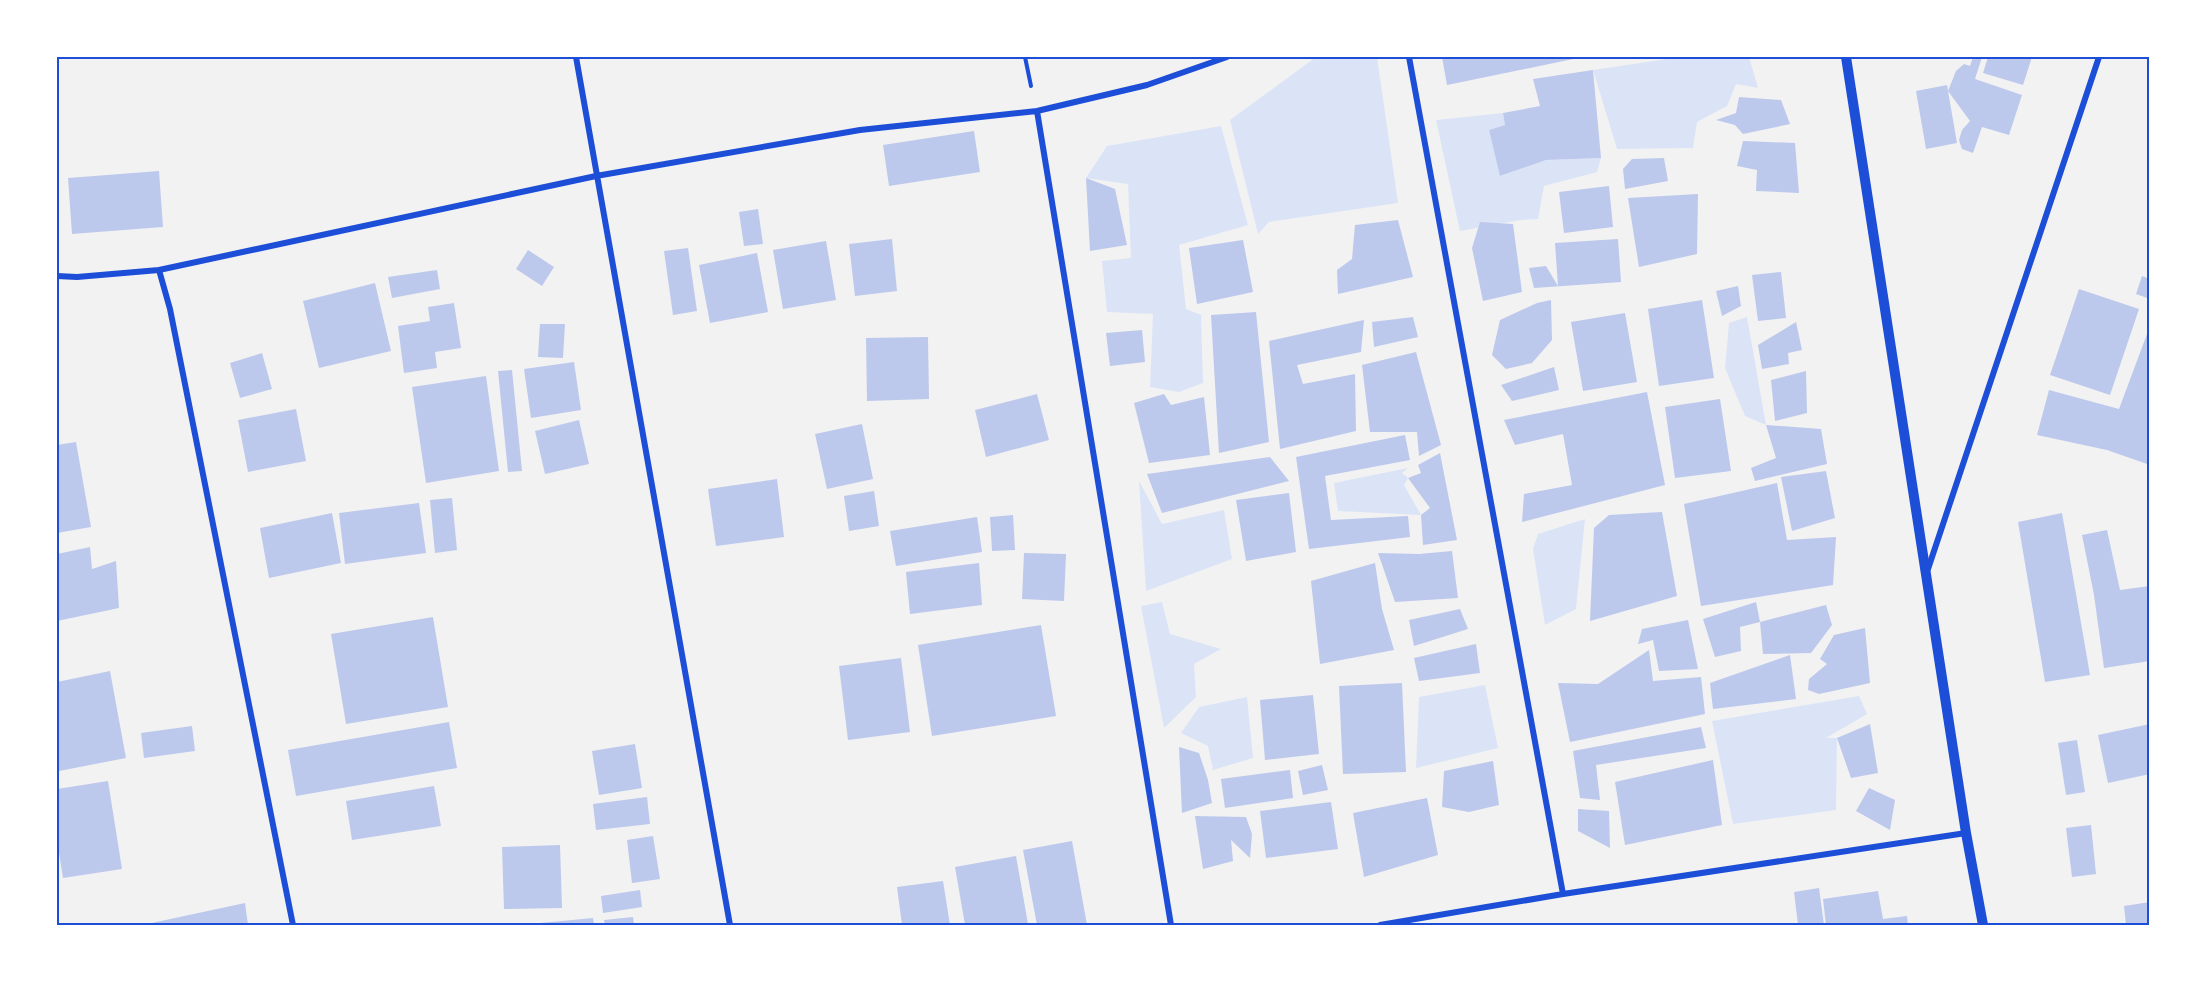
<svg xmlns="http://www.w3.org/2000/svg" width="2207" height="982" font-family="'Alegreya Sans',sans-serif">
	<rect width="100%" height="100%" fill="#f2f2f2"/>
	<!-- green -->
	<path fill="#dbe4f7" d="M1316,57h61l21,146 -129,19 -11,12 -28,-114z
		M1680,57h69l9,31 -22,-4 -9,22 -30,16 -4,26 -76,1 -24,-79z
		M1503,113l2,12 -16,5 12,46 45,-16 55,-2 -4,14 -53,14 -6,33 -18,1 -60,11 -24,-111z
		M1221,126l27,99 -69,20 7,64 15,6 2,68 -24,9 -29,-5 3,-73 -46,-2 -5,-51 29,-3 -3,-74 -42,-6 21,-32z
		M1747,317l19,108 -21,-9 -20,-48 4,-45z
		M1408,468l-6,5 6,5 -4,7 17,30 -83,-4 -4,-28z
		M1139,481l23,43 62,-14 8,49 -86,32z
		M1585,519l-9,90 -31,16 -12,-76 5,-15z
		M1162,602l8,32 51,15 -27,15 2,33 -32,31 -23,-122z
		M1485,685l13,63 -82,20 3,-71z
		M1859,696l8,18 -41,24h11l-1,72 -103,14 -21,-103z
		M1247,697l6,61 -40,12 -5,-24 -27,-13 18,-26z"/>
	<!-- building -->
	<path fill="#bdc9ec" d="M1442,57h136v1l-131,27z
		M1973,57h9l-7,22 47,16 -13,40 -27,-8 -9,26 -11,-4 -3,-9 3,-10 8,-9 -22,-30 9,52 -31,6 -10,-58 31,-6 1,6 8,-20 8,-7 6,2z
		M1988,57h44l-9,28 -40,-12z
		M1593,70l8,88 -55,2 -46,16 -11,-46 16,-5 -2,-12 37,-7 -7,-27z
		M1739,97l42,3 9,24 -47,10 -8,-9 -19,-5 20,-7z
		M974,131l6,41 -91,14 -6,-41z
		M1743,141l52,2 4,50 -43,-2 1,-21 -20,-4z
		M1664,158l4,23 -43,8 -2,-20 9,-10z
		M159,171l4,56 -91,7 -4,-56z
		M1086,178l29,11 12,56 -37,6z
		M1609,186l4,41 -49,6 -5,-41z
		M1698,194l-1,60 -58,13 -11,-69z
		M758,209l5,35 -19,2 -5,-34z
		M1398,220l15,57 -75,17 -1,-24 15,-11 3,-34z
		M1480,222l33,2 9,68 -39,9 -11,-53z
		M892,239l5,52 -42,5 -6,-52z
		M1618,239l3,43 -87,6 -5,-20 17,-2 12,20 -3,-43z
		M1243,240l10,52 -56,12 -8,-56z
		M826,241l10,59 -53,9 -10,-59z
		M688,248l9,63 -24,4 -9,-64z
		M528,250l26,17 -12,19 -26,-17z
		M757,253l11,59 -58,11 -11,-58z
		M437,270l3,19 -48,9 -4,-21z
		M1781,272l5,46 -28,3 -6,-46z
		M2142,276l8,3v20l-14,-5z
		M375,283l16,68 -72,17 -16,-67z
		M1738,286l3,20 -19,10 -6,-25z
		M2079,289l60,20 -29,86 -60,-20z
		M1551,300l1,40 -20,23 -26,6 -14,-14 8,-35 37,-17z
		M1702,300l12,78 -55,8 -11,-77z
		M454,303l7,45 -26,4 2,16 -33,5 -6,-47 32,-5 -2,-14z
		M1256,312l13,130 -50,11 -8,-138z
		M1625,313l12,69 -54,9 -12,-69z
		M1413,317l5,20 -44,10 -2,-25z
		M1364,320l-3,32 -64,13 6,19 52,-10 1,57 -76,18 -11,-108z
		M1796,322l6,28 -14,3 1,11 -27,5 -4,-24z
		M540,324h25l-2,34 -25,-1z
		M2150,326v139l-43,-15 -70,-15 12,-45 70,19z
		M1142,330l3,32 -35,4 -4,-33z
		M928,337l1,62 -62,2 -1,-63z
		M1416,352l25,93 -22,11 -2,-24h-47l-8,-67z
		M262,353l10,36 -32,9 -10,-35z
		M574,362l7,48 -50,8 -7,-49z
		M1554,367l5,23 -47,11 -11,-16z
		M512,370l10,101 -14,1 -10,-101z
		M1806,371l1,42 -32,8 -4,-41z
		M486,376l13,95 -73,12 -14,-96z
		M1647,392l18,93 -143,37 2,-28 48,-9 -9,-51 -48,11 -11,-25z
		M1037,394l12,46 -63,17 -11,-47z
		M1164,394l7,11 33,-8 6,58 -61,8 -15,-60z
		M1720,399l11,72 -56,7 -10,-71z
		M296,409l10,52 -58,11 -10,-52z
		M579,420l10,44 -44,10 -10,-43z
		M862,424l11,55 -46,10 -12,-55z
		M1766,425l55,4 6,35 -72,17 -4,-13 25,-10z
		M1405,435l5,25 -85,16 6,44 77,-4 2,21 -101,12 -13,-92z
		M76,442l15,85 -34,6v-88z
		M1440,453l17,87 -34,5 -2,-30 9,-7 -22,-30 13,-5 -3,-8z
		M1270,457l19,24 -127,32 -15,-39z
		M1826,471l9,47 -43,13 -11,-54z
		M777,479l7,58 -68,9 -8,-57z
		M1777,483l10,57 49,-3 -3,48 -132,21 -17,-102z
		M874,491l5,35 -30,5 -5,-35z
		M1289,493l7,59 -50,9 -10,-61z
		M452,498l5,52 -22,3 -5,-53z
		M419,503l7,50 -81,11 -6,-51z
		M1662,512l15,84 -87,25 4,-93 15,-13z
		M332,513l9,50 -72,15 -9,-50z
		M2062,513l28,162 -45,7 -27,-160z
		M1013,515l2,35 -23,1 -2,-34z
		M977,517l5,35 -86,14 -6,-35z
		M2107,530l13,60 30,-4v75l-46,7 -10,-73 -12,-60z
		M90,547l2,22 24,-8 3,47 -62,13v-67z
		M1452,551l6,47 -63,4 -17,-49 41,1z
		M1024,553l42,1 -2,47 -42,-2z
		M979,563l3,42 -72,9 -4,-42z
		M1375,563l7,46 12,41 -74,14 -9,-83z
		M1756,602l4,20 -20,5 1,24 -26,6 -12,-38z
		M1826,605l6,20 -21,28 -48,1 -3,-32z
		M1460,609l8,20 -54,17 -5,-26z
		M433,617l15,90 -102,17 -15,-90z
		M1688,620l10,49 -39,2 -6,-31 -15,4 4,-15z
		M1041,625l15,91 -124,20 -14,-91z
		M1865,628l5,55 -51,11 -11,-4 1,-11 18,-15 -7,-5 14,-24z
		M1476,644l4,29 -61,8 -5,-23z
		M1649,650l4,31 48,-4 4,37 -135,28 -12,-59 40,1z
		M1790,655l6,44 -83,10 -3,-26z
		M901,658l9,74 -62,8 -9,-74z
		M110,671l16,87 -67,13 -2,-89z
		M1402,683l4,89 -63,2 -4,-88z
		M1313,695l6,59 -54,6 -5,-60z
		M449,722l8,46 -161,28 -8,-46z
		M1870,724l8,49 -27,5 -14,-40z
		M2150,724v50l-42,9 -10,-48z
		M192,726l3,25 -51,7 -3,-25z
		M1701,727l5,21 -110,17 4,35 -20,-2 -7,-47z
		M2077,740l8,52 -19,3 -8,-52z
		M635,744l7,44 -43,7 -7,-44z
		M1179,747l20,6 9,27 4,23 -30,10z
		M1713,760l9,65 -97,20 -10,-63z
		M1493,761l6,44 -30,7 -27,-5 2,-36z
		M1322,765l6,25 -25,5 -5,-24z
		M1290,770l3,28 -68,10 -4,-29z
		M108,781l14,88 -59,9 -6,-38v-51z
		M434,786l7,40 -89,14 -6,-39z
		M1869,788l26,12 -5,30 -34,-19z
		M647,797l3,27 -54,6 -3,-26z
		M1427,798l11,57 -74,22 -11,-64z
		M1331,802l7,47 -72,9 -6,-47z
		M1578,809l31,2 1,37 -32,-17z
		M1195,816l51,1 6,17 -2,24 -19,-18 2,21 -30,8z
		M2091,825l5,49 -24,3 -6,-49z
		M653,836l7,43 -28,4 -5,-43z
		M1072,841l15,84h-50l-14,-75z
		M560,845l2,63 -58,1 -2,-62z
		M1016,856l12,68 -63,1 -10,-58z
		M943,881l7,44h-48l-5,-38z
		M1819,888l5,37h-26l-4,-33z
		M640,890l2,17 -39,6 -2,-17z
		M1878,891l5,28 24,-3 1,9h-82l-3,-26z
		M2150,902v23h-24l-2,-19z
		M245,903l3,22h-101v-1z
		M633,917l1,8h-29l-1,-5z
		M593,918l1,7h-54v-2z"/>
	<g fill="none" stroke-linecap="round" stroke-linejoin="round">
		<!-- path -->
		<path stroke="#1d4ed8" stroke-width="4" d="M1025,57l6,29"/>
		<!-- minor -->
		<path stroke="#1d4ed8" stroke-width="6" d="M576,57l154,868
			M1409,57l154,837
			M1037,111l134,814
			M57,276l20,1 82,-7
			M1928,569l171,-512
			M293,925l-123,-616 -11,-39 437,-94 264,-46 177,-19 110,-26 80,-28
			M1380,925l183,-31 403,-61"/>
		<!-- tertiary -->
		<path stroke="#1d4ed8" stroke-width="10" d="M1846,57l120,776 17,92"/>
	</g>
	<!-- border -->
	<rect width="2207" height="982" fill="none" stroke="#ffffff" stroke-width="117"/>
	<rect x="58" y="58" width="2090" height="866" fill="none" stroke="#1d4ed8" stroke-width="2"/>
</svg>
